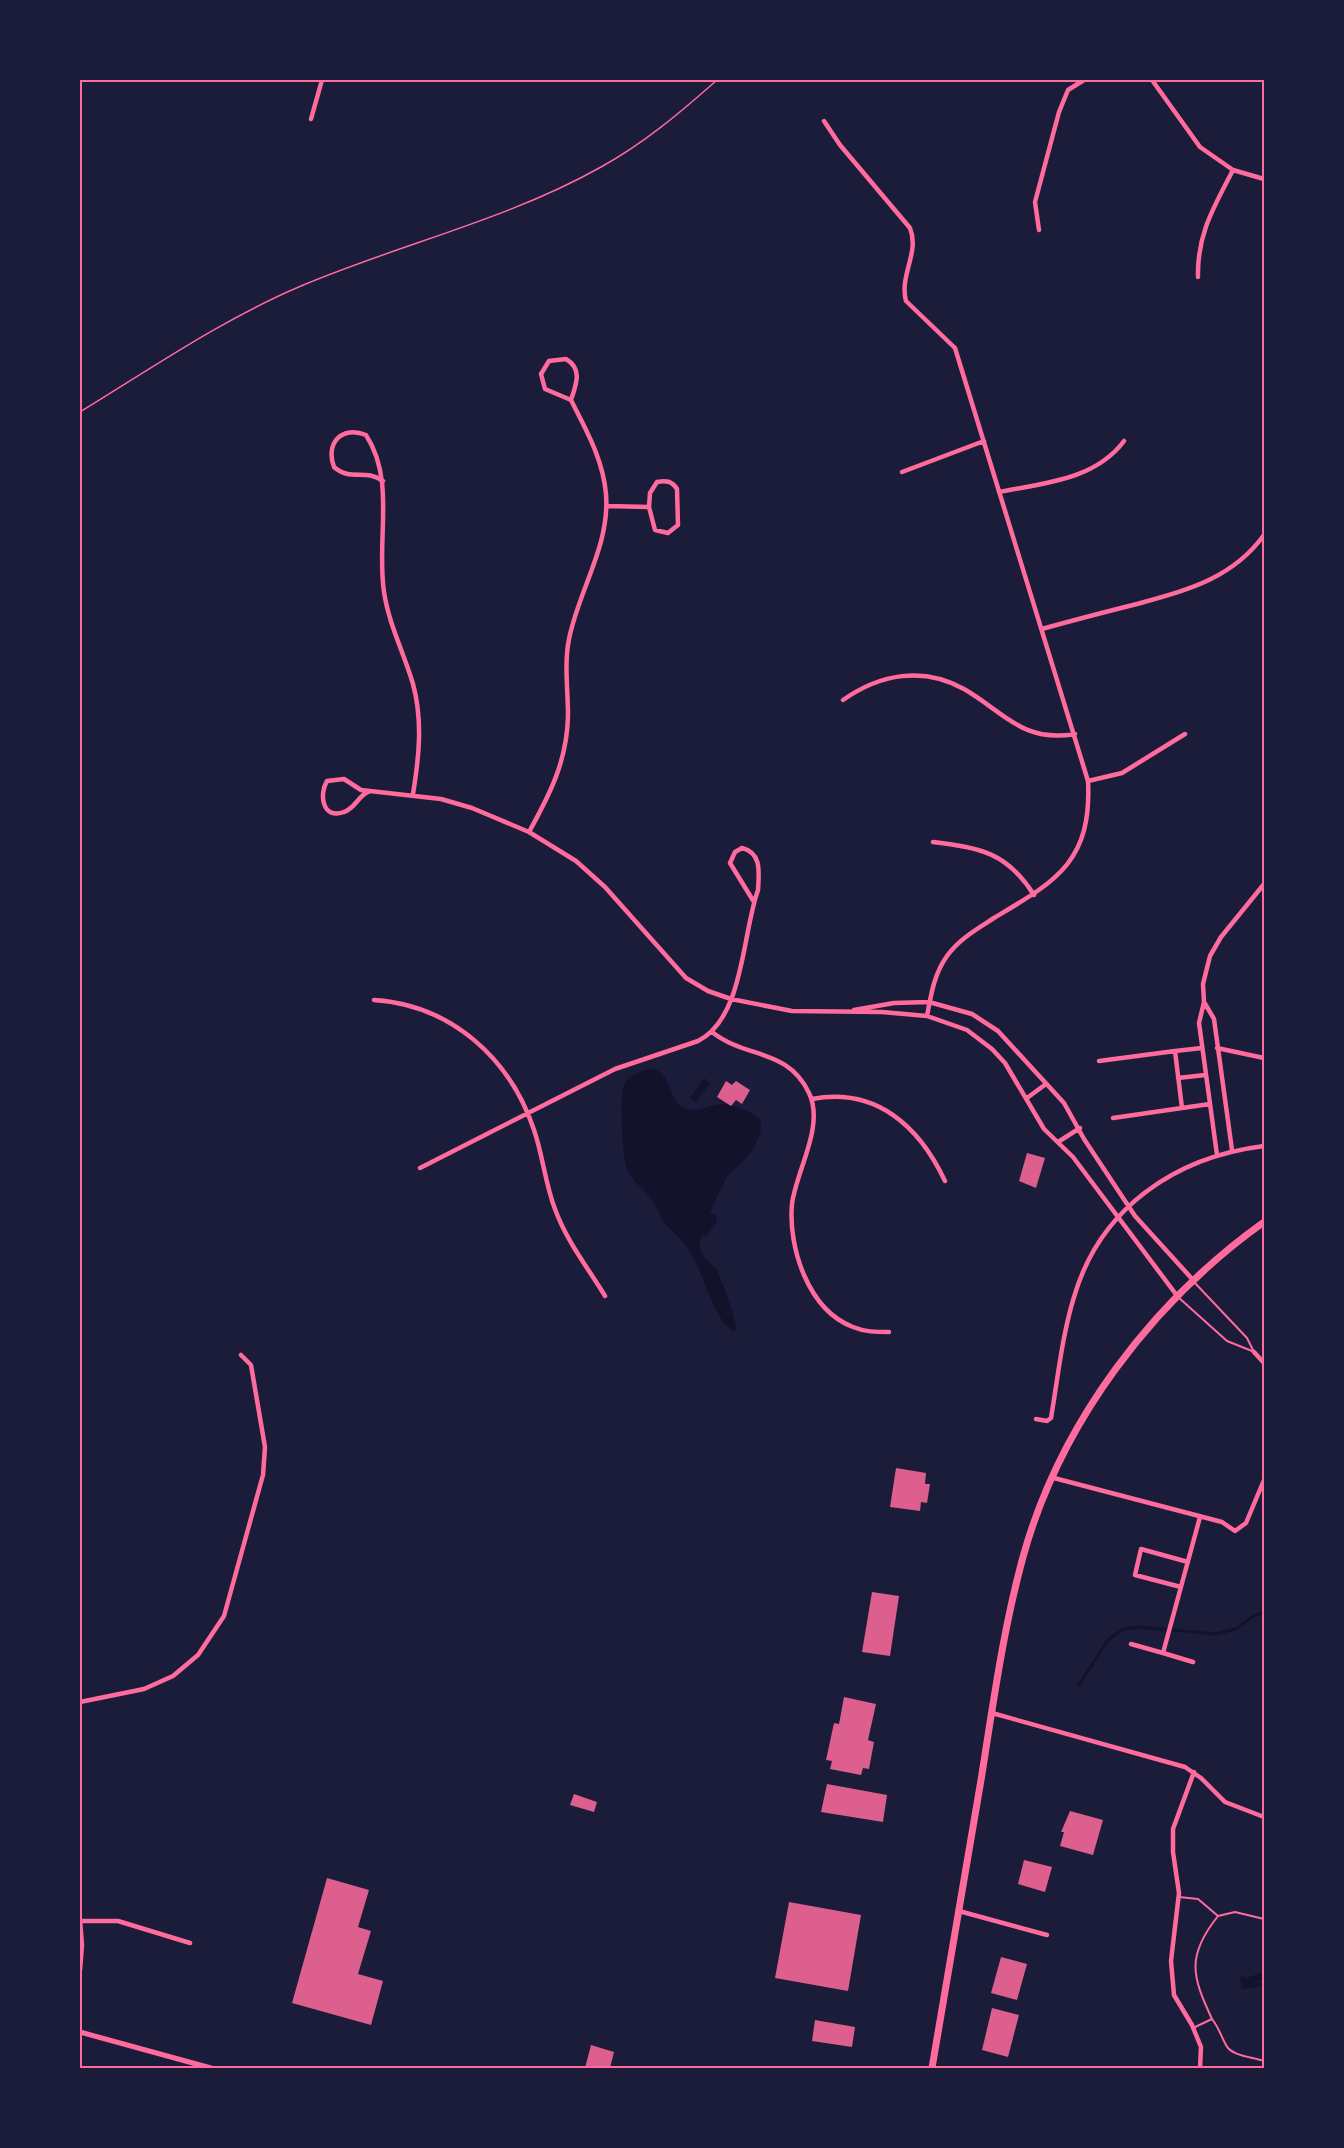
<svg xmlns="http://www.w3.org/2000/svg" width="1344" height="2148" font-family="Ubuntu,sans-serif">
	<rect width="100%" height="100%" fill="#1b1b3a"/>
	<!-- water -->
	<path fill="#12122b" d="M654,1069c19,7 14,32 31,39 12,6 25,-4 37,-4 9,0 31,8 38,15 6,20 -17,45 -31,55 -4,4 -16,32 -19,39l6,2 1,7 -11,14h-5c-4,18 4,21 14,32 7,10 20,50 22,62l-4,2c-23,-20 -27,-53 -42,-79 -5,-10 -16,-19 -24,-27 -8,-9 -10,-22 -19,-31 -7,-8 -15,-14 -20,-24 -6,-11 -9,-75 -4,-86 5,-11 19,-15 30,-16z
		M704,1078l6,5 -14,19 -6,-4z
		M1263,1973l1,7 -18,4 18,-2v4l-22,3 -2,-12 6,-1 2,4v-3z"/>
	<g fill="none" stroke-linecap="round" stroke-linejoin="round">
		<!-- stream -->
		<path stroke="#12122b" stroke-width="3" d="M1079,1685l29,-45 15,-11 17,-2 75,7 21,-5 16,-12 12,-5"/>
	</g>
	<!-- building -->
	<path fill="#dd5f8e" d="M726,1081l6,4 4,-4 14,9 -8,14 -6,-4 -5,6 -14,-9z
		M1027,1153l18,5 -9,30 -17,-7z
		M896,1468l30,5 -1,11h5l-3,19 -6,-1 -1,9 -30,-4z
		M872,1592l27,4 -9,60 -28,-4z
		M844,1697l32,7 -8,36 6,2 -5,27 -6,-1 -2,7 -31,-6 2,-8 -6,-1 8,-37 5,1z
		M827,1784l60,11 -4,27 -62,-10z
		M574,1794l23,8 -3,10 -24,-7z
		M1070,1811l33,9 -10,35 -33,-9 4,-14h-3z
		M1024,1860l28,7 -7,25 -27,-8z
		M327,1878l42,12 -11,37 13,4 -13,43 25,7 -12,44 -79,-22z
		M789,1902l72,13 -13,76 -73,-13z
		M1001,1957l26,7 -10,36 -26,-7z
		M992,2008l27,7 -11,42 -26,-7z
		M815,2020l40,7 -3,20 -40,-6z
		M591,2045l23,7 -4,16h-25z"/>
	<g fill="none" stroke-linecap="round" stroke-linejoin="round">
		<!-- path -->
		<path stroke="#ff6b9d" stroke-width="1.5" d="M80,412c72,-44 143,-93 221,-126 99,-42 206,-66 300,-119 42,-23 80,-55 116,-87"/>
		<!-- service -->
		<path stroke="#ff6b9d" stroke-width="2" d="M1194,1282l53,56 7,14
			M1178,1297l49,44 25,10
			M1179,1897l19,2 20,17 17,-4 29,7
			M1212,2019c-20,-43 -26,-63 6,-103
			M1193,2028l19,-9c7,9 9,17 14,26 5,11 27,12 38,16"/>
		<!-- minor -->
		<path stroke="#ff6b9d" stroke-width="4.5" d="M1152,80l48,67 33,23 31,9
			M311,119l11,-39
			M824,121l16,24 70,83c10,25 -11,47 -4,73l49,47 133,433c4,81 -32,100 -94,137 -17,11 -35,21 -47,38 -13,18 -16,39 -20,60
			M1039,230l-4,-28 24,-90 9,-22 16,-10
			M1198,277c-1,-43 16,-70 35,-107
			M902,472l82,-31
			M383,481c-18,-13 -32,1 -49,-14 -9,-24 8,-42 32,-32 30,46 10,105 18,157 5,33 20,61 29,92 10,37 6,73 0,110
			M999,492c45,-9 96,-12 125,-51
			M607,506l42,1 6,23 13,3 10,-8 -1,-36c-5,-8 -11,-9 -20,-7l-7,11 -1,14
			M1042,629c32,-9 63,-17 95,-25 50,-14 95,-25 127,-69
			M843,700c37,-26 80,-34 121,-11 40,23 58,54 111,45
			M1088,781l34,-8 63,-39
			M370,791c-12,4 -14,17 -26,21 -22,8 -25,-18 -17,-31l17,-2 17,11 80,9 31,9 57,24 47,29 29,26 81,91 22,13 23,8 61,12 90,1 45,4 40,14 25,19 13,14 39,66 29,28 105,140
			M529,832c21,-38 38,-71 39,-116 0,-26 -4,-52 1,-77 10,-50 41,-93 37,-145 -3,-35 -20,-64 -35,-94 5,-15 12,-31 -5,-41l-17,2 -8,13 4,15 26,11
			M933,842c47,6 74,10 101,53
			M374,1000c77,5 136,58 160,130 9,26 11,53 21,79 11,31 33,59 50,87
			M1204,1002l10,17 18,131
			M854,1010l40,-7 35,-1 43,12 26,17 66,72 20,36 51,77 59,65
			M712,1032c34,27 76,16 97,61 16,33 -13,78 -17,111 -4,43 16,106 61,123 12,5 23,5 36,5
			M1202,1048l-27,3 7,57 28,-4
			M1217,1048l47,10
			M1099,1061l76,-10
			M1178,1078l27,-3
			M1027,1098l19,-14
			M812,1099c64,-12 107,27 133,82
			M1113,1118l69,-10
			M1058,1142l22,-14
			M1217,1155l-18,-132 5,-21 -1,-18 7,-28 11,-19 43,-53
			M420,1168l195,-99 83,-28c46,-23 44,-107 60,-151 1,-18 4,-37 -16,-42l-7,4 -5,11 24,39
			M1254,1352l10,11
			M1036,1419l11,2 4,-3c7,-41 11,-82 23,-121 26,-89 101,-140 190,-151
			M1054,1478l168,44 13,9 11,-8 18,-43
			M1181,1587l-46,-12 6,-26 47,13
			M1131,1644l32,9 37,-136
			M1163,1653l30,9
			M80,1702l64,-13 29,-13 25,-21 26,-39 39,-141 2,-28 -14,-82 -10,-10
			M992,1713l193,54 16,11 24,24 39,15
			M1194,1772l-21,57v23l6,41 -8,68 3,34 18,30 9,22 -1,21
			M959,1911l88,24
			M80,1920l2,25 -2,25
			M80,1921h38l72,22"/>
		<!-- tertiary -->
		<path stroke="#ff6b9d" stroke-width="5" d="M80,2032l131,36"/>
		<!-- primary -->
		<path stroke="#ff6b9d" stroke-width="7" d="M932,2068c17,-96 33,-192 49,-288 12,-75 22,-150 42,-223 37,-134 129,-255 241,-335"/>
	</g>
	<!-- border -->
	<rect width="1344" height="2148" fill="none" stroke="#1b1b3a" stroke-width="162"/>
	<rect x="81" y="81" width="1182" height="1986" fill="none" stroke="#ff6b9d" stroke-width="2"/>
</svg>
